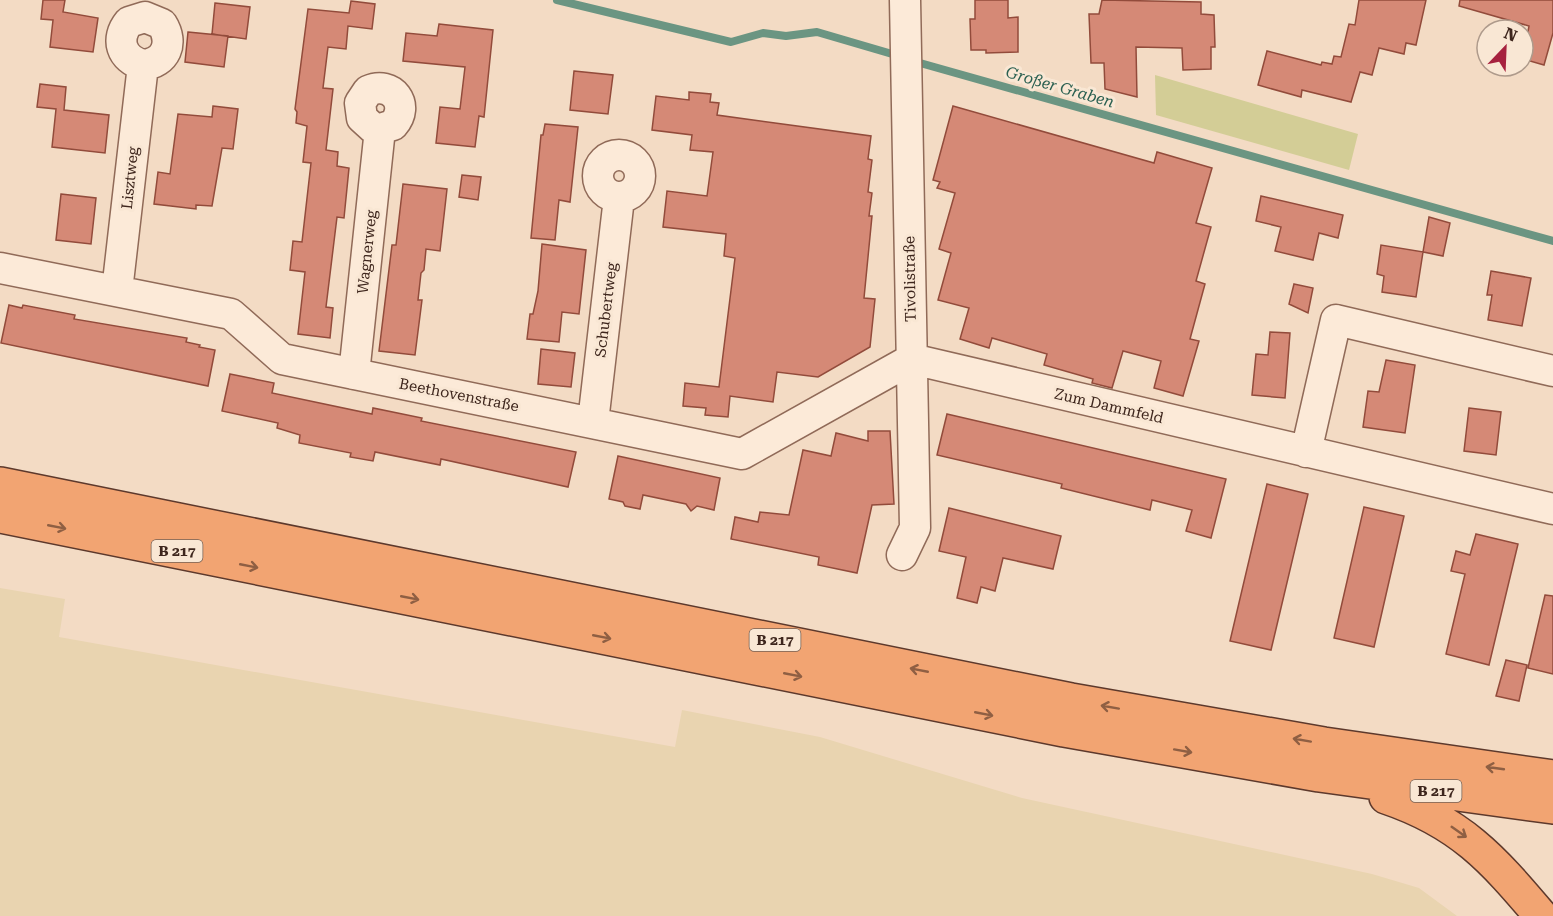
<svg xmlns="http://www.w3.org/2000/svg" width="1553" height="916" font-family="'Roboto Serif',serif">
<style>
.farmland{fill:#e9d4b0}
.green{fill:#d3cd96}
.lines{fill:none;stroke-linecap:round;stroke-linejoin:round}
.stream{stroke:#6b9582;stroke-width:8}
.building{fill:#d58976;stroke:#924b3b;stroke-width:1.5}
.minor-casing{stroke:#906a58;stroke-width:33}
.trunk-casing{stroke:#5d392c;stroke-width:36}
.minor{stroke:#fcead8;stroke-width:30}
.trunk{stroke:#f2a472;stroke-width:33}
.oneway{stroke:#8f5f43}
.labels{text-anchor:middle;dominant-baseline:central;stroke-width:6;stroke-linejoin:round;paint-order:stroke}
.shield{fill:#f9e7d4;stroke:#766054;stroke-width:1.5}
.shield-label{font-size:14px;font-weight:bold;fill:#3e261d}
.street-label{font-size:15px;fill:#3e261d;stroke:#f9e7d4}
.water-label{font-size:16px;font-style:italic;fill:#2b6051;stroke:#f9e7d4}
</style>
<rect width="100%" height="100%" fill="#f3dbc4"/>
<path class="farmland" d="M 0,588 L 65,599 L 59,637 L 675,747 L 682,710 L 820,737 L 1022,798 L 1372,874 L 1419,888 L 1457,916 L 0,916 Z"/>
<path class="green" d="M 1155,75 L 1358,134 L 1349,170 L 1156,115 Z"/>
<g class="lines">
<path class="stream" d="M 557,0 L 731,42 L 763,33 L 786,36 L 817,32 L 899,56
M 913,61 L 1553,241"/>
</g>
<path class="building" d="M 43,0 L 65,0 L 63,12 L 98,18 L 93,52 L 50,47 L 53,20 L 41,19 Z
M 975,0 L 1008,0 L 1008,18 L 1018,17 L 1018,52 L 986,53 L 986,50 L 971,50 L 970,19 L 975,19 Z
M 1102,0 L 1201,2 L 1201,14 L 1214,15 L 1215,47 L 1211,47 L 1211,69 L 1183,70 L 1182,48 L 1136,47 L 1137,97 L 1105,89 L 1104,63 L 1091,63 L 1089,14 L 1099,14 Z
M 1359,0 L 1426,0 L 1416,45 L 1406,43 L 1404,54 L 1379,48 L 1372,75 L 1360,72 L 1351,102 L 1302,90 L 1301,97 L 1258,85 L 1267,51 L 1321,65 L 1322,62 L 1332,64 L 1334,56 L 1341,57 L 1349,24 L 1355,25 Z
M 1460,0 L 1553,0 L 1553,33 L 1544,65 L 1523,59 L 1529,26 L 1459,6 Z
M 351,1 L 375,4 L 372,29 L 348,26 L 346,49 L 328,47 L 323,88 L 333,89 L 326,150 L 338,152 L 337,166 L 349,168 L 344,218 L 337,217 L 326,307 L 333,308 L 330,338 L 298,334 L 305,272 L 290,270 L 293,241 L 302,242 L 311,163 L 303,162 L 307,126 L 296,123 L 297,112 L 295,109 L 308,9 L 349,13 Z
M 215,3 L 250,7 L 246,39 L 212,34 Z
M 439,24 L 493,30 L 484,117 L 479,116 L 475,147 L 436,143 L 440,107 L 460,109 L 465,67 L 403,61 L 406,33 L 437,36 Z
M 188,32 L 228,36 L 224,67 L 185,62 Z
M 574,71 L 613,75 L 608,114 L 570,110 Z
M 40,84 L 66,87 L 64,110 L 109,115 L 105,153 L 52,147 L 56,109 L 37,107 Z
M 689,92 L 711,94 L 710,102 L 719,103 L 717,115 L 871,136 L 868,159 L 872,160 L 868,192 L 872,193 L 869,216 L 872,216 L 864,298 L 875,299 L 870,347 L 818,377 L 777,372 L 773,402 L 730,396 L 728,417 L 705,415 L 706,408 L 683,406 L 685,383 L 719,387 L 735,258 L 724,256 L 726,234 L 663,227 L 667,191 L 707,196 L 713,152 L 690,150 L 692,135 L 652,130 L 656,96 L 689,100 Z
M 213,106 L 238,109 L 233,149 L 222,148 L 212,206 L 196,205 L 196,209 L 154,204 L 158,172 L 170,174 L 178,114 L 212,117 Z
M 953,106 L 1154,163 L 1157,152 L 1212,168 L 1196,223 L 1211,227 L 1196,281 L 1205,284 L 1190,339 L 1199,341 L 1183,396 L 1154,388 L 1161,361 L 1123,351 L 1112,388 L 1092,383 L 1093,379 L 1044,365 L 1047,354 L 992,338 L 989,348 L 960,339 L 969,308 L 938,300 L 951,253 L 939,249 L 955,193 L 937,188 L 940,182 L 933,180 Z
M 545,124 L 578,127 L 570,202 L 559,200 L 555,240 L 531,238 L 541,135 L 543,135 Z
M 462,175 L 481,177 L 478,200 L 459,197 Z
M 403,184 L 447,189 L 440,251 L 426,249 L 424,270 L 421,273 L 418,300 L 422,300 L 415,355 L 379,351 L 392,245 L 396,245 Z
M 61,194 L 96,198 L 91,244 L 56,240 Z
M 1261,196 L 1343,215 L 1338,238 L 1319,233 L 1313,260 L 1275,251 L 1281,227 L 1256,221 Z
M 1429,217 L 1450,223 L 1443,256 L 1423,252 L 1416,297 L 1382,292 L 1384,276 L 1377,274 L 1381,245 L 1423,252 Z
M 542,244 L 586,250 L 579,314 L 562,312 L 559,342 L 527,339 L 530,314 L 533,314 L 538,291 Z
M 1491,271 L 1531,278 L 1522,326 L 1488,320 L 1492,295 L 1487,295 Z
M 1294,284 L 1313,288 L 1308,313 L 1289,304 Z
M 9,305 L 22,308 L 23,305 L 75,315 L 74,319 L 187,338 L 186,342 L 200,345 L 199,347 L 215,350 L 208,386 L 1,343 Z
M 1270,332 L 1290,333 L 1285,398 L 1252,395 L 1256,354 L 1268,355 Z
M 541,349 L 575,353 L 571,387 L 538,384 Z
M 1386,360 L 1415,365 L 1405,433 L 1363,427 L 1368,391 L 1379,392 Z
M 230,374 L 274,383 L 272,393 L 372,414 L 373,408 L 422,418 L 421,421 L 576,452 L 568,487 L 441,459 L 440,465 L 375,452 L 373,461 L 350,457 L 351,453 L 299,443 L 300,435 L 277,428 L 278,423 L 222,411 Z
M 1469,408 L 1501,412 L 1496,455 L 1464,451 Z
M 947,414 L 1226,479 L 1211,538 L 1186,531 L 1192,510 L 1152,500 L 1150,510 L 1061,488 L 1062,484 L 937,455 Z
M 868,431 L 890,431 L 894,504 L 872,505 L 857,573 L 818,565 L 819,557 L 731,539 L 735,517 L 758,522 L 760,512 L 789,515 L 803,450 L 831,456 L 836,433 L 868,441 Z
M 618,456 L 720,478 L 714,510 L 697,506 L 691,511 L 686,504 L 643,495 L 640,509 L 625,506 L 623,502 L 609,499 Z
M 1267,484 L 1308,494 L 1271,650 L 1230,641 Z
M 1364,507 L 1404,516 L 1374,647 L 1334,638 Z
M 949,508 L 1061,536 L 1053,569 L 1003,558 L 995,591 L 981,587 L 977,603 L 957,598 L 966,557 L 939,551 Z
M 1476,534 L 1518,544 L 1489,665 L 1446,654 L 1465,574 L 1451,571 L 1456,551 L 1470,555 Z
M 1545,595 L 1553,596 L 1553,674 L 1528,668 Z
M 1506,660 L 1527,665 L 1519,701 L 1496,696 Z"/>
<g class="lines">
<defs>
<path id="minor" d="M598 176a21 21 0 1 1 42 0a21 21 0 1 1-42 0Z
M 0,268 L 231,314 L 282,359 L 742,454 L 912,359
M 117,291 L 143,65 C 166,63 174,43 162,24 L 145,17 L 129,22 C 115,39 121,59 143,65
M 912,359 L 1553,509
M 354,374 L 380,129 L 393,125 C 411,105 392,80 368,91 L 360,103 L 362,118 L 373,128 L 380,129
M 593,422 L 619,198
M 1306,452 L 1336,320 L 1553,371
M 902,555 L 915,528 L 905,0"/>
<path id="trunk" d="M 0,484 L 1071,700 L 1324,744 L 1553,777
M 0,516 L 1064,730 L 1319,775 L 1553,807
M 1386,797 C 1460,822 1492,858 1541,916"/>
</defs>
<use href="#minor" class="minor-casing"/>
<use href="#trunk" class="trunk-casing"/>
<use href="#minor" class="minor"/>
<use href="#trunk" class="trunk"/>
</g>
<defs><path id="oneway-shaft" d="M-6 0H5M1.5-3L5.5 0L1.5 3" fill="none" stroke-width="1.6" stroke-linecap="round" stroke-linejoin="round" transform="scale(1.5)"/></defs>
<g class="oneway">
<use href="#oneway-shaft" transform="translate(57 527) rotate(11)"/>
<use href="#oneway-shaft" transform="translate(249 566) rotate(11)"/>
<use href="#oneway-shaft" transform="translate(410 598) rotate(11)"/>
<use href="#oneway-shaft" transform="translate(602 637) rotate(11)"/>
<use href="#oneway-shaft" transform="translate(919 670) rotate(-169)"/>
<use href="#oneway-shaft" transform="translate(793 675) rotate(11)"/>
<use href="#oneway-shaft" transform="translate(1110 707) rotate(-170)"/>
<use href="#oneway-shaft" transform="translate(984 714) rotate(11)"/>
<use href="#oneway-shaft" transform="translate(1302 740) rotate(-170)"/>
<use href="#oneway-shaft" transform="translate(1183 751) rotate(10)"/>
<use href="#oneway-shaft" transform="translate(1495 768) rotate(-172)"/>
<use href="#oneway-shaft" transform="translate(1459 832) rotate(35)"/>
</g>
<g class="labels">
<g class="shield">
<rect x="151.5" y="540" width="51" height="22" rx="4.5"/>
<rect x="749.5" y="629" width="51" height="22" rx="4.5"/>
<rect x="1410.5" y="780" width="51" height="22" rx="4.5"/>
</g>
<g class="shield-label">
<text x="177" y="551">B 217</text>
<text x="775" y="640">B 217</text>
<text x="1436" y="791">B 217</text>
</g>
<g class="street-label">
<text transform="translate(130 178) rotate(-84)">Lisztweg</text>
<text transform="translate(367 252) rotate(-84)">Wagnerweg</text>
<text transform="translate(910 279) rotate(-91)">Tivolistraße</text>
<text transform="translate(606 310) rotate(-83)">Schubertweg</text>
<text transform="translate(459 395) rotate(11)">Beethovenstraße</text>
<text transform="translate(1109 406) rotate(13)">Zum Dammfeld</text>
</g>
<g class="water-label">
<text transform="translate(1060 87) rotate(16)">Großer Graben</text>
</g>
</g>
<g transform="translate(1505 48) rotate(23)"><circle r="28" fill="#f9e7d4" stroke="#ae9a8b" stroke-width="1.5"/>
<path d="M0-4.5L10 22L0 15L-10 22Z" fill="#a6213e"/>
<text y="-9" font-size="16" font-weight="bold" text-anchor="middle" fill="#3e261d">N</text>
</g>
</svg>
